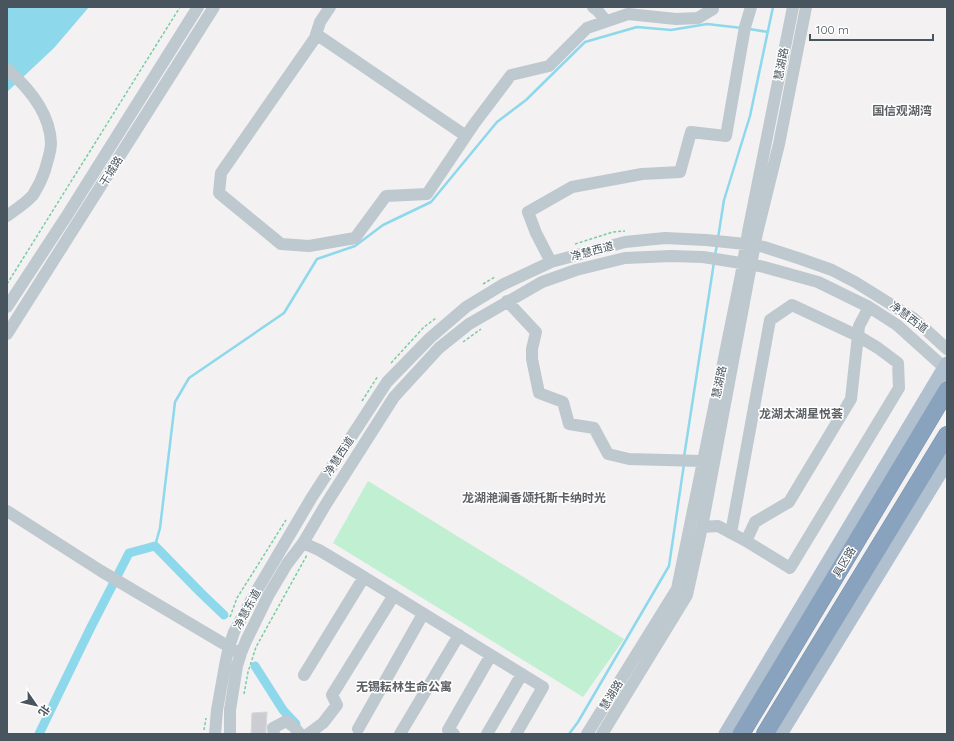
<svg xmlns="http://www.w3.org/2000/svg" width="954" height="741" font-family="Quicksand,'Noto Sans SC',sans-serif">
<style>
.green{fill:#c0efd2}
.water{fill:#8ed8ec}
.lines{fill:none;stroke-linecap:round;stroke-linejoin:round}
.stream{stroke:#8ed8ec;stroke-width:2.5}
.canal{stroke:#8ed8ec;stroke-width:9}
.building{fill:#cbcdd3;stroke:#d5d7dc}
.highway-casing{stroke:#748eaa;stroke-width:18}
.path{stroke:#78cda4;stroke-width:1.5;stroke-dasharray:3 2;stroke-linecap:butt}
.minor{stroke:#bec8cf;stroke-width:12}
.major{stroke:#b1c0cf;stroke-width:15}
.highway{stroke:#89a3bf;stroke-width:17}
.labels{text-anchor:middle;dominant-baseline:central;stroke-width:3;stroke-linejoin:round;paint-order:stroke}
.street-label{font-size:11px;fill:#48545e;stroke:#fff}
.neighbourhood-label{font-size:12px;font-weight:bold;fill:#5d6165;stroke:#fff}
</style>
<rect width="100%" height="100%" fill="#f3f1f1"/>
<path class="green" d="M 368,481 L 624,639 L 583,697 L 333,543 Z"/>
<path class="water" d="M 7,7 L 89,7 L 54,48 L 7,92 Z"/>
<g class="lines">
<path class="stream" d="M 749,29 L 768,32
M 718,238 L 724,200 L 750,116 L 773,7
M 715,255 L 717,245
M 684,457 L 714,262
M 155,546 L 160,528 L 175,402 L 189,378 L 284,313 L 317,259 L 355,246 L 383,225 L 431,202 L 497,122 L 526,100 L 585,42 L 637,27 L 671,30 L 707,24 L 742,28
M 569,734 L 578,722 L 669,566 L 684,464"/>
<path class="canal" d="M 255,666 L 283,710 L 296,724
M 39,734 L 90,629 L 129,553 L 155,546 L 201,593 L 224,615"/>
</g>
<path class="building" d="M 267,712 L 266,729 L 266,734 L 251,734 L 252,713 Z"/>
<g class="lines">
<defs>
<path id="highway" d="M 741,734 L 947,390
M 765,734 L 947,435"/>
</defs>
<use href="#highway" class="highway-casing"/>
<path class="path" d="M 575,244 L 613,232 L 625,231
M 7,284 L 180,7
M 483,284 L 495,277
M 463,342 L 481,329
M 391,363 L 424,327 L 436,318
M 362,401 L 378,376
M 230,617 L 237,598 L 286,520
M 244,694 L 248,672 L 256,647 L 307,555
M 204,730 L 206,718"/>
<path class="minor" d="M 330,7 L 320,22 L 315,38 L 221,173 L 219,193 L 281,244 L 309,246 L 355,238 L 386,196 L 427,194 L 474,124 L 511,75 L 549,66 L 587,28 L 628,14 L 676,19 L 698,18 L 713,9 L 713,7
M 593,7 L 598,11 L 606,21
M 316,34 L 466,136
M 7,69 C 29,88 50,113 51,143 C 51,152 47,162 45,170 C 42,179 38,187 33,195 C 26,203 15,210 7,216
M 551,262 L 536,233 L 528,212 L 572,187 L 642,174 L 680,172 L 691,132 L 726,136 L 745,27 L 751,7
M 507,301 L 536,332 L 532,349 L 532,359 L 539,393 L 563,402 L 569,424 L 594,428 L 608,454 L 629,459 L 702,461
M 7,307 L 66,217 L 198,7
M 7,334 L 214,7
M 7,511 L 101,571 L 236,651
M 702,527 L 718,526 L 746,541 L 755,522 L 789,502 L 851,399 L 859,326 L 869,307
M 731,533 L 770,320 L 792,305 L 858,336 L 878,348 L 898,363 L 899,388 L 790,568 L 746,541
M 303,543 L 319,550 L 354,571 L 543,687 L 516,734
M 304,675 L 364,577
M 358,729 L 423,614
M 215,734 L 217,710 L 226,660 L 229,647 L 234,632 L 253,597 L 312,497 L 387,382 L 430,338 L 466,307 L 502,285 L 551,262 L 625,242 L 665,238 L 706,240 L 755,245 L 764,247 L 801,259 L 832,270 L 855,282 L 913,318 L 947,349
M 230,734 L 230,710 L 237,666 L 241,653 L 246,641 L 268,596 L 287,564 L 303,543 L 326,504 L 394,397 L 439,348 L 469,324 L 542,282 L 576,270 L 625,258 L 671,256 L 703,257 L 760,266 L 818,282 L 869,307 L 897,325 L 947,370
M 274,734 L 273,728 L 286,721 L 294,727 L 300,734
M 308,734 L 323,723 L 337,705 L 332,695 L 394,595
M 400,734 L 459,635
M 454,734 L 448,730 L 491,655
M 487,734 L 522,674
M 587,734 L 677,589 L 741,275 L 748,232 L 793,7
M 602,734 L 687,595 L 702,527 L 757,233 L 779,144 L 806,7"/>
<path class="major" d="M 726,734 L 947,364
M 780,734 L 947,461"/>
<use href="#highway" class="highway"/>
</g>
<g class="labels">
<g class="street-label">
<text transform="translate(781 64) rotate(-79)">慧湖路</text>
<text transform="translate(111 171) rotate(-58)">干城路</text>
<text transform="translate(592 251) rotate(-15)">净慧西道</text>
<text transform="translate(909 317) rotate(37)">净慧西道</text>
<text transform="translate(719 382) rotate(-78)">慧湖路</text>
<text transform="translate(339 456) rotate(-57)">净慧西道</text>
<text transform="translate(844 562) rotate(-59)">具区路</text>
<text transform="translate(247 609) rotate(-62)">净慧东道</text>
<text transform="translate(611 695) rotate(-58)">慧湖路</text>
</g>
<g class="neighbourhood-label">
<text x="902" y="110">国信观湖湾</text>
<text x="801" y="413">龙湖太湖星悦荟</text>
<text x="534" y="497">龙湖滟澜香颂托斯卡纳时光</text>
<text x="404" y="686">无锡耘林生命公寓</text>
</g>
</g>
<rect width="954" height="741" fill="none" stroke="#48545e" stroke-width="16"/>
<g transform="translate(36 705) rotate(124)" stroke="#ffffff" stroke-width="3" paint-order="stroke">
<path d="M0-3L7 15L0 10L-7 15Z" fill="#48545e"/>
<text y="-6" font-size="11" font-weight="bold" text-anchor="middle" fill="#48545e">北</text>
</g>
<path d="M810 34v6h123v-6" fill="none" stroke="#48545e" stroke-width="2"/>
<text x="816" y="34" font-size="12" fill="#48545e" stroke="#ffffff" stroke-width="3" paint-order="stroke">100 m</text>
</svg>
